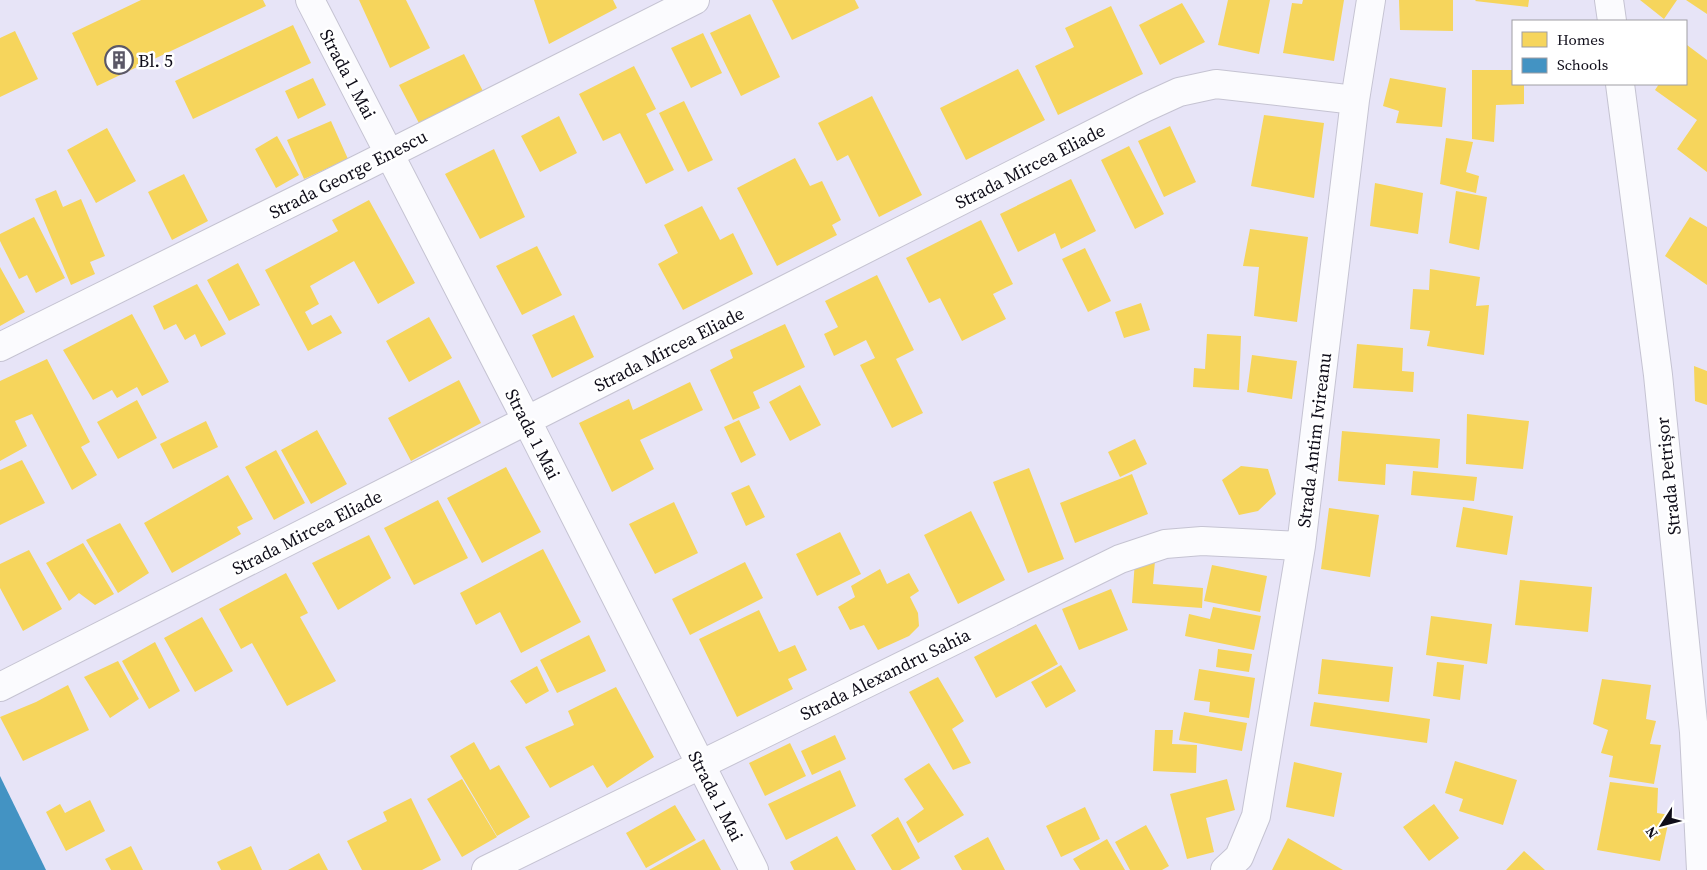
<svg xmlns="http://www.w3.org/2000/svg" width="1707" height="870" font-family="'Source Serif 4',serif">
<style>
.homes{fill:#f6d55c}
.schools{fill:#4393c3}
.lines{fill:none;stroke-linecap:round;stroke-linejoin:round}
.minor-casing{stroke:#c5c3d2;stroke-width:30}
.minor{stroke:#fbfbfe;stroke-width:28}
.labels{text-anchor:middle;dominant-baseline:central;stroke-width:5;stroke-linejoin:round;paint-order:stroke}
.poi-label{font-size:18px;fill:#0f0d19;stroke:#fff;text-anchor:start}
.street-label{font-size:18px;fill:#0f0d19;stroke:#fff}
</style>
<rect width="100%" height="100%" fill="#e7e4f7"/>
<path class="homes" d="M 141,0 L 263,0 L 266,6 L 97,86 L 72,33 Z
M 359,0 L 406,0 L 430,48 L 390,68 Z
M 534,0 L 613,0 L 617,8 L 549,44 Z
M 772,0 L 855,0 L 859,8 L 792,40 Z
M 1228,0 L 1270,0 L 1259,54 L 1218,45 Z
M 1303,0 L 1344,0 L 1334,61 L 1283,53 L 1292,3 L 1302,4 Z
M 1399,0 L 1453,0 L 1453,31 L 1400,30 Z
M 1476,0 L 1529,0 L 1528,7 L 1475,1 Z
M 1640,0 L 1677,0 L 1664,19 Z
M 1686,0 L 1707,0 L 1707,14 Z
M 1182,3 L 1205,42 L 1160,65 L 1139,25 Z
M 1111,6 L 1143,74 L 1058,115 L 1035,66 L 1074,47 L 1065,28 Z
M 750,14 L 780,77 L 741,96 L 710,33 Z
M 293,25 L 311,63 L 193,119 L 175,81 Z
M 15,31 L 38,79 L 0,97 L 0,38 Z
M 703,33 L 722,73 L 691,88 L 671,48 Z
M 1687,45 L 1707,60 L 1707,172 L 1677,149 L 1697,120 L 1655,90 L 1659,84 L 1686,84 Z
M 464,54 L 485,95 L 421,127 L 399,85 Z
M 634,66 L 656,109 L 646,114 L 674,170 L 646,184 L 620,133 L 603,141 L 579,94 Z
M 1018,69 L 1045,120 L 966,160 L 940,108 Z
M 1472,70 L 1513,70 L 1513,84 L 1524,84 L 1524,104 L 1496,105 L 1494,142 L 1472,139 Z
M 313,78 L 326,105 L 298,119 L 285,91 Z
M 1390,78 L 1446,88 L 1442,127 L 1396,123 L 1399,111 L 1383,106 Z
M 872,96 L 922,195 L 879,217 L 848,155 L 837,161 L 818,123 Z
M 684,101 L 713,160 L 688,172 L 659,113 Z
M 1264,115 L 1324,123 L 1314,198 L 1251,186 Z
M 559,116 L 577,153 L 540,172 L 521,136 Z
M 331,121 L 348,159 L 304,179 L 287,140 Z
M 1170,126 L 1196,182 L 1164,197 L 1138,141 Z
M 107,128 L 136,181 L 96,203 L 67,150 Z
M 277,136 L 299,175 L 276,188 L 255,149 Z
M 1446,138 L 1473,142 L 1466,172 L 1479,176 L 1476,193 L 1440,184 Z
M 1129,146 L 1164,214 L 1135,229 L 1101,160 Z
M 494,149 L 525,217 L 480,239 L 445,174 Z
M 795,158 L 810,186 L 822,181 L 841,220 L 832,225 L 837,235 L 777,266 L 737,188 Z
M 184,174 L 208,221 L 172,240 L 148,192 Z
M 1071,179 L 1096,231 L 1061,249 L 1055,233 L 1018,252 L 1000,214 Z
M 1375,183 L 1423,193 L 1418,234 L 1370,226 Z
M 56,190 L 63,207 L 81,199 L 105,256 L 90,262 L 95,274 L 71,285 L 35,199 Z
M 1456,191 L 1487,197 L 1479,250 L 1449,243 Z
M 369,200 L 415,283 L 378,304 L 354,261 L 310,286 L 319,304 L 305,312 L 312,325 L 331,315 L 342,333 L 308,351 L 265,270 L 338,231 L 332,220 Z
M 702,206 L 720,240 L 733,233 L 753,274 L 683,310 L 658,264 L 678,253 L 664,225 Z
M 34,217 L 65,278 L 36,293 L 27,275 L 19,279 L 0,241 L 0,234 Z
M 1690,217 L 1707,227 L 1707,285 L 1665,256 Z
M 981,220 L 1013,284 L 993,294 L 1006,319 L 962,341 L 940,298 L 929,303 L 906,258 Z
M 1250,229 L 1308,237 L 1297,322 L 1254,316 L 1259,267 L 1243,266 Z
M 537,246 L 562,295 L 522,315 L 496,266 Z
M 1085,248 L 1111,301 L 1088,312 L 1062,259 Z
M 238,263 L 260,305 L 229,321 L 207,280 Z
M 0,267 L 25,312 L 0,326 Z
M 1430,269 L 1480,277 L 1476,306 L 1489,305 L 1484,355 L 1427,346 L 1430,331 L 1410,329 L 1413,289 L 1429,290 Z
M 877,275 L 914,350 L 896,359 L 923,413 L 892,428 L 860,365 L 875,358 L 866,340 L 834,356 L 824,334 L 838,327 L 825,301 Z
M 197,284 L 226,334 L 201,347 L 195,334 L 185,340 L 176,324 L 164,330 L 153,306 Z
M 1141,303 L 1150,330 L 1124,338 L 1115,312 Z
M 132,314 L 169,382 L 142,396 L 137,387 L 117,398 L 112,390 L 93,400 L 63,350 Z
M 574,315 L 594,357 L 552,378 L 532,335 Z
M 429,317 L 452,358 L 409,382 L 386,341 Z
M 785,324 L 805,367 L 753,392 L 760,408 L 733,420 L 710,370 L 733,358 L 730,350 Z
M 1207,334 L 1241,336 L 1239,390 L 1193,387 L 1194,368 L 1205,369 Z
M 1357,344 L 1403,348 L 1402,371 L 1414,372 L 1413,392 L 1353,388 Z
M 1252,355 L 1297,361 L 1292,399 L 1247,392 Z
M 47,359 L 90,442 L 81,447 L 97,475 L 72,490 L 32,414 L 15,421 L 27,446 L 0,461 L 0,381 Z
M 1694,366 L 1707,371 L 1707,405 L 1695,401 Z
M 459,380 L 481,423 L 411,461 L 388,418 Z
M 690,382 L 703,410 L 640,440 L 654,469 L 612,492 L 579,423 L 629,399 L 633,410 Z
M 800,385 L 821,425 L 790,441 L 769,402 Z
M 137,400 L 157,438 L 118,459 L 97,422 Z
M 1467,414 L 1529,421 L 1523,469 L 1466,464 Z
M 739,420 L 756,455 L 741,463 L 724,427 Z
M 206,421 L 218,447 L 173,469 L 160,444 Z
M 317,430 L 347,484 L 311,504 L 281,450 Z
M 1342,431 L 1440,439 L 1438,468 L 1386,464 L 1385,485 L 1338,481 Z
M 1135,439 L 1147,464 L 1120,477 L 1108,452 Z
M 276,450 L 305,503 L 274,520 L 245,467 Z
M 22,460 L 45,503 L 0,525 L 0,470 Z
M 1241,466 L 1268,469 L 1276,494 L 1258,511 L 1239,515 L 1222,480 Z
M 506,467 L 541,532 L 482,563 L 447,498 Z
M 1029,468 L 1064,559 L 1028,573 L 993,482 Z
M 1413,471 L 1477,477 L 1474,501 L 1411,495 Z
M 1132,474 L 1148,514 L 1075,543 L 1060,503 Z
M 228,475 L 253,519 L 237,527 L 241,534 L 172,573 L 144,523 Z
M 749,485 L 765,517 L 746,526 L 731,493 Z
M 438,500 L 468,558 L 414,585 L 384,528 Z
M 674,502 L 698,553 L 655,574 L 629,524 Z
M 1463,507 L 1513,516 L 1507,555 L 1456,547 Z
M 1329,508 L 1379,515 L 1370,577 L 1321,569 Z
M 971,511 L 1005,580 L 958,604 L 924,535 Z
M 120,523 L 149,573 L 118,593 L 86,540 Z
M 840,532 L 861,574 L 817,596 L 796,554 Z
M 369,535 L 391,578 L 338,610 L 312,563 Z
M 83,543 L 114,594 L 95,605 L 79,593 L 69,601 L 46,563 Z
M 543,549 L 581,622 L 521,653 L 500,612 L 476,625 L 460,593 Z
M 29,550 L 62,609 L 23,631 L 0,588 L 0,564 Z
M 1135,560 L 1155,561 L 1153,584 L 1203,588 L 1202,608 L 1132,603 Z
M 745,562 L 763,598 L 690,635 L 672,599 Z
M 1212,565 L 1267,576 L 1260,612 L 1204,601 Z
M 880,569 L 887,584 L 909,573 L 919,591 L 910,597 L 918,613 L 919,626 L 909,636 L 878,650 L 864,625 L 850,630 L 838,607 L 855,597 L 851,586 Z
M 286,573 L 308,613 L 300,617 L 336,681 L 287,706 L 252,643 L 241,649 L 219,609 Z
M 1520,580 L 1592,587 L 1588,632 L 1515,625 Z
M 1111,589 L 1128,630 L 1079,650 L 1062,609 Z
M 1213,607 L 1261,616 L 1254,650 L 1185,636 L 1189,614 L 1210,619 Z
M 759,610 L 779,652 L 795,645 L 807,670 L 788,679 L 793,689 L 737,717 L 699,639 Z
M 1431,616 L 1492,624 L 1487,664 L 1426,655 Z
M 202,617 L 233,671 L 195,692 L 164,638 Z
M 1036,624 L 1058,664 L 996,698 L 974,657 Z
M 589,635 L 606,671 L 557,693 L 540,660 Z
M 155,642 L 180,691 L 149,709 L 122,661 Z
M 1218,649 L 1252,654 L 1249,672 L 1216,667 Z
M 1322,659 L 1393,667 L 1389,702 L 1318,694 Z
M 118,661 L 139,699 L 110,718 L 84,677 Z
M 1437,662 L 1464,665 L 1460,700 L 1433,696 Z
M 1061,665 L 1076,691 L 1046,708 L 1031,682 Z
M 537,666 L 549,691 L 526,704 L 510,681 Z
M 1199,669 L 1255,678 L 1249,718 L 1209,712 L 1210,702 L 1194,700 Z
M 938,677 L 964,721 L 952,729 L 971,763 L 953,770 L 909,692 Z
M 1602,679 L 1651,685 L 1646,719 L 1656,721 L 1650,744 L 1661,745 L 1654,784 L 1609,777 L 1613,756 L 1601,753 L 1608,730 L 1593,724 Z
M 68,685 L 89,730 L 23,761 L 0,717 L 36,702 Z
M 616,687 L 654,757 L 607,788 L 593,765 L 550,788 L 525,747 L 574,725 L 568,711 Z
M 1314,702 L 1430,719 L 1427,743 L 1310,726 Z
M 1184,712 L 1247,723 L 1242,751 L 1179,740 Z
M 1155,730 L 1173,730 L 1172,744 L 1197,745 L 1196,773 L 1153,771 Z
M 835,735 L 846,759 L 812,775 L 801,751 Z
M 474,742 L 490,770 L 499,765 L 530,817 L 497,836 L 450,756 Z
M 790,743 L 806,776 L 765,796 L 749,763 Z
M 1455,761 L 1517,780 L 1503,825 L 1459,811 L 1463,799 L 1445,793 Z
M 1294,762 L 1342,773 L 1334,817 L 1286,807 Z
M 929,763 L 964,815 L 918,843 L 906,822 L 924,809 L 904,779 Z
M 840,770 L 856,806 L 786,840 L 768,804 Z
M 462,779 L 497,837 L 462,857 L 427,799 Z
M 1227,779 L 1235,810 L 1206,818 L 1214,852 L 1187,859 L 1170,794 Z
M 1610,782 L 1658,788 L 1657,813 L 1670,815 L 1660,861 L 1597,850 Z
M 411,798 L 441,860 L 422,870 L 362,870 L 347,841 L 387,821 L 383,812 Z
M 90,800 L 105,831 L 66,851 L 46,812 L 60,804 L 65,813 Z
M 1434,804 L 1459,838 L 1429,861 L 1403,827 Z
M 675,805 L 696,840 L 646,868 L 626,833 Z
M 1085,807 L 1100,839 L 1061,857 L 1046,826 Z
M 898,817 L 920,858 L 900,870 L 892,870 L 871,835 Z
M 1146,825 L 1169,866 L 1162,870 L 1130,870 L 1115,842 Z
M 837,836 L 856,870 L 794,870 L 790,862 Z
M 988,837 L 1005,870 L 962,870 L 954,856 Z
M 1288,838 L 1343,870 L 1272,870 Z
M 704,839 L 721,870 L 649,870 Z
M 1107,839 L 1125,870 L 1080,870 L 1073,859 Z
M 131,846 L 143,870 L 111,870 L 105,859 Z
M 251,846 L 262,870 L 221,870 L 217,862 Z
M 1524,851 L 1545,870 L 1506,870 Z
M 319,853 L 328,870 L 288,870 Z"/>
<path class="schools" d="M 0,776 L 46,870 L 0,870 Z"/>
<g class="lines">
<defs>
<path id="minor" d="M 310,0 L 527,421 L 754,870
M 1609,0 L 1612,21
M 1620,84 L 1658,375 L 1694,732 L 1701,870
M 0,347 L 365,166 L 695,0
M 0,687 L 1144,108 L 1179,92 L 1216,84 L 1355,100
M 486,870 L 1120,559 L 1165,544 L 1202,541 L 1301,546
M 1225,870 L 1239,857 L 1256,816 L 1301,546 L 1355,100 L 1371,0"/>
</defs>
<use href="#minor" class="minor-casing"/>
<use href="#minor" class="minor"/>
</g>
<defs>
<symbol id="building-ring" viewBox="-11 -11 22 22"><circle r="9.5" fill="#fff" stroke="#5b5867" stroke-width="1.5"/><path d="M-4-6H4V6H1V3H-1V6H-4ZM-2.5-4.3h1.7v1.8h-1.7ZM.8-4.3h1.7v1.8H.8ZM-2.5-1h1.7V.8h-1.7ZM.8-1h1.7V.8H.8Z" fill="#5b5867"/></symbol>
</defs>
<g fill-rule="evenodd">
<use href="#building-ring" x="103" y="44" width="32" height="32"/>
</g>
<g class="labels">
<g class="poi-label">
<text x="138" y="60">Bl. 5</text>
</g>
<g class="street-label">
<text transform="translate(348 74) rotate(62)">Strada 1 Mai</text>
<text transform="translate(1030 166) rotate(-27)">Strada Mircea Eliade</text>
<text transform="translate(348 174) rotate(-27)">Strada George Enescu</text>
<text transform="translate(669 349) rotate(-27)">Strada Mircea Eliade</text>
<text transform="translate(533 434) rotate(63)">Strada 1 Mai</text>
<text transform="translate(1314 440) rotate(-83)">Strada Antim Ivireanu</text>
<text transform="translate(1668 476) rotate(-96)">Strada Petrișor</text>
<text transform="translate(307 532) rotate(-27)">Strada Mircea Eliade</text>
<text transform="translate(885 674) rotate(-26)">Strada Alexandru Sahia</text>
<text transform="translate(716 796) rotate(63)">Strada 1 Mai</text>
</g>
</g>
<rect x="1512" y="20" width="175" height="65" fill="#ffffff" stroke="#9f9ea3"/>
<rect x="1522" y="32" width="25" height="15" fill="#f6d55c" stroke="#9f9ea3"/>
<text x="1557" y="45" font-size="15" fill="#0f0d19">Homes</text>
<rect x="1522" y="58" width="25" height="15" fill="#4393c3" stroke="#9f9ea3"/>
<text x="1557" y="70" font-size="15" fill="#0f0d19">Schools</text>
<g transform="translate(1662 825) rotate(234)" stroke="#ffffff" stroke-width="4" paint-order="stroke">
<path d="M0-4L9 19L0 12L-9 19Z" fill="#0f0d19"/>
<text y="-8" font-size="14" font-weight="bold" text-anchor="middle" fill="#0f0d19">N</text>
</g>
</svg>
